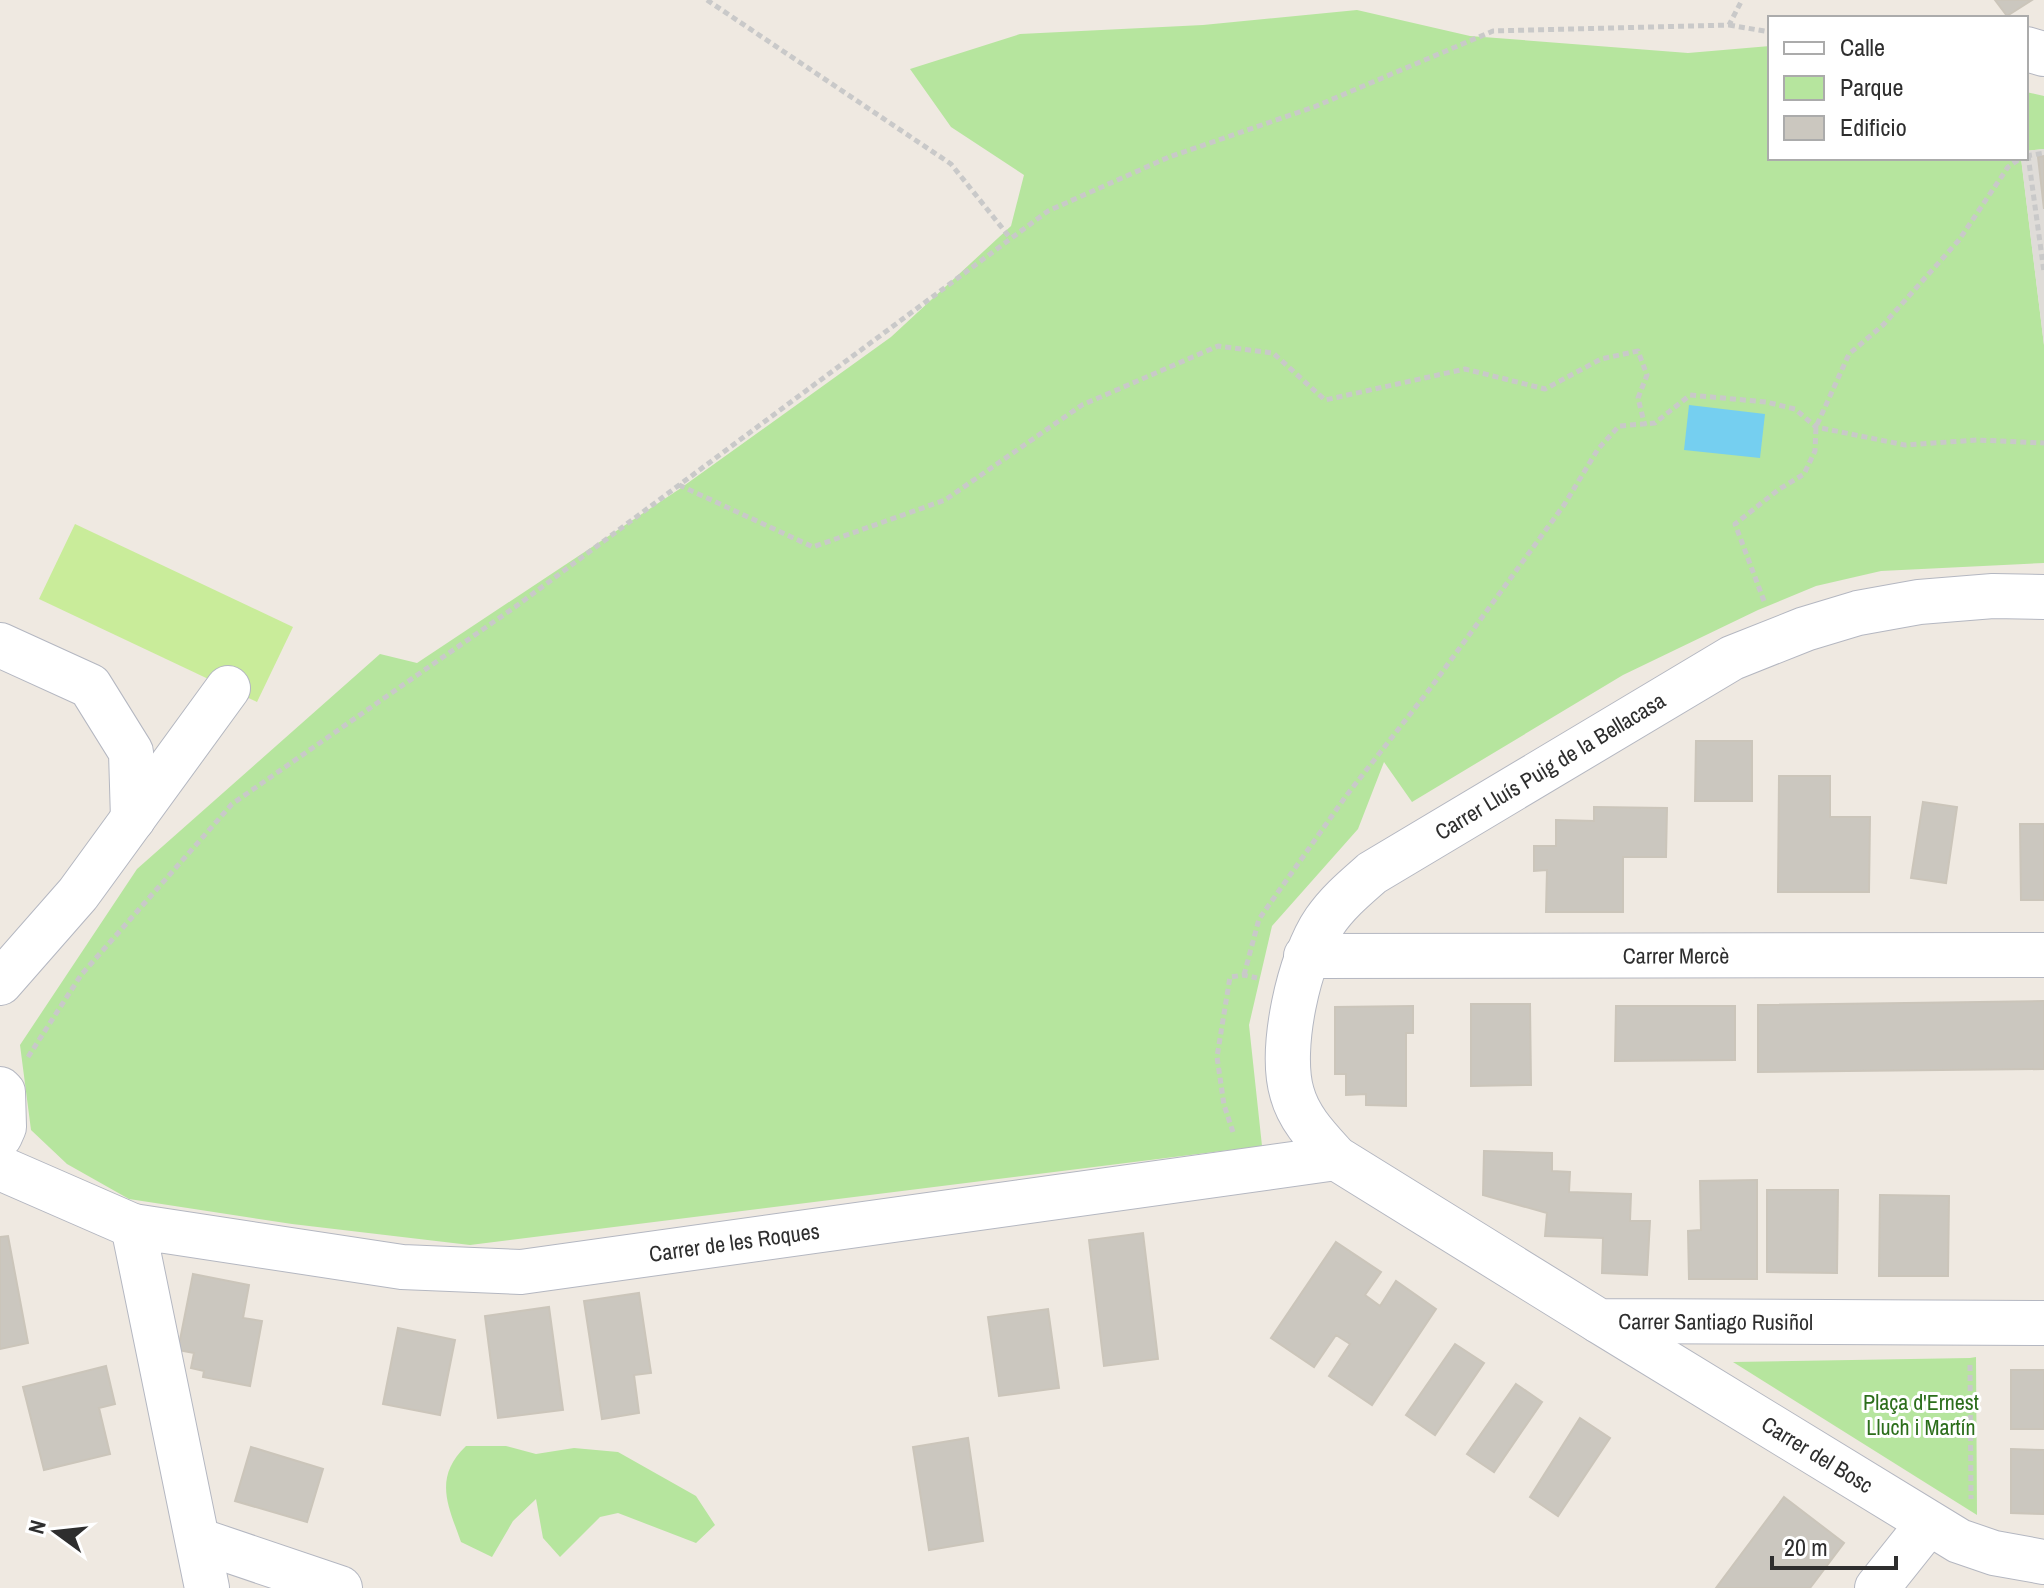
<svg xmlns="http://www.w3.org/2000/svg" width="2044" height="1588" font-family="'Archivo Narrow',sans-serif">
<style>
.green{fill:#b6e59e}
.pitch{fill:#c9ec9a}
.plaza{fill:#dfdcd8}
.water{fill:#75cff0}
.building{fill:#cbc7bf;stroke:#cbc5ba;stroke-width:2}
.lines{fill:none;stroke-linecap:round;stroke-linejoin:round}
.minor-casing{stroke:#b4b7c1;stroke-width:46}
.path{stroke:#c9c9c9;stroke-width:5;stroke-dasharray:6 4;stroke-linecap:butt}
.minor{stroke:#fff;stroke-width:44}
.labels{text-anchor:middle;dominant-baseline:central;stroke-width:6;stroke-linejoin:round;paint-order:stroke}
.street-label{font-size:22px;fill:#2e2e2e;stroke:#fff}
.park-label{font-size:22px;fill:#2c6e1b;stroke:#fff}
</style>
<rect width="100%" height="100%" fill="#efe9e1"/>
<path class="green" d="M 1357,10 L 1470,36 L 1688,53 L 1770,46 L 1770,158 L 2021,158 L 2044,345 L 2044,563 L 1881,571 L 1816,586 L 1758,610 L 1623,675 L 1412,802 L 1384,762 L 1358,829 L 1272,926 L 1249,1025 L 1262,1146 L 470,1245 L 292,1224 L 129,1199 L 67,1164 L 31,1130 L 20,1045 L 137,869 L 380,654 L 417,663 L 678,490 L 891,337 L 1011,226 L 1024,175 L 951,127 L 910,69 L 1020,34 L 1203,25 Z
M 2026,92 L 2044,96 L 2044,149 L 2026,151 Z
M 1976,1357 L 1977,1515 L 1733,1362 L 1970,1358 Z
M 466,1446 L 506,1446 L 536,1454 L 574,1448 L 618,1452 L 696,1496 L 715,1525 L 696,1543 L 618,1513 L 600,1517 L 560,1557 L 543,1538 L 536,1499 L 513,1521 L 492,1557 L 461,1542 C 448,1505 433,1478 466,1446 Z"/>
<path class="pitch" d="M 75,524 L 293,627 L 257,702 L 39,599 Z"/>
<path class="plaza" d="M 2044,149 L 2044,156 L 2038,157 L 2044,209 L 2044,345 L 2021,158 L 2026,158 L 2026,151 Z"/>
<path class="water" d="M 1689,405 L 1765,414 L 1760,458 L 1684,450 Z"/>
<path class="building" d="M 1995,0 L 2032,0 L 2007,16 Z
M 2044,156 L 2044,209 L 2038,157 Z
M 2044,156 L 2044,209 L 2038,157 Z
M 1696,741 L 1752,741 L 1752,801 L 1695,801 Z
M 1779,776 L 1830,776 L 1830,817 L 1870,817 L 1869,892 L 1778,892 Z
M 1923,802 L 1957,807 L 1946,883 L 1911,878 Z
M 1594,807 L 1667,808 L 1666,857 L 1623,857 L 1623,912 L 1546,912 L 1547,870 L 1534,871 L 1534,846 L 1556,846 L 1556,820 L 1594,821 Z
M 2020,824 L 2044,824 L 2044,900 L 2021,900 Z
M 2044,1001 L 2044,1069 L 1758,1072 L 1758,1005 Z
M 1471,1004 L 1530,1004 L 1531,1085 L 1471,1086 Z
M 1413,1006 L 1413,1033 L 1406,1033 L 1406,1106 L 1366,1105 L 1366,1094 L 1346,1095 L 1346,1074 L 1335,1074 L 1335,1007 Z
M 1616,1006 L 1735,1006 L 1735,1060 L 1615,1061 Z
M 1484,1151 L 1552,1153 L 1552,1171 L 1570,1172 L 1569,1192 L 1631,1194 L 1630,1221 L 1650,1221 L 1647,1275 L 1602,1273 L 1603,1238 L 1545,1236 L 1547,1213 L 1483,1195 Z
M 1757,1180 L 1757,1279 L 1689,1279 L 1688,1231 L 1701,1230 L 1700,1181 Z
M 1767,1190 L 1838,1190 L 1837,1273 L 1767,1272 Z
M 1880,1195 L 1949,1196 L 1948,1276 L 1879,1276 Z
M 1143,1233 L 1158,1359 L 1104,1366 L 1089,1240 Z
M 8,1236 L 28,1343 L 0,1349 L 0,1237 Z
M 1336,1242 L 1381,1272 L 1365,1295 L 1380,1306 L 1396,1281 L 1436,1309 L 1372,1405 L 1329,1376 L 1350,1344 L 1336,1335 L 1314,1367 L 1271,1338 Z
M 193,1274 L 249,1285 L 243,1318 L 262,1321 L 250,1386 L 203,1377 L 204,1371 L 191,1368 L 194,1353 L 178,1350 Z
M 639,1293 L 651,1373 L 634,1375 L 639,1413 L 602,1419 L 584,1301 Z
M 549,1307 L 563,1410 L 498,1418 L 485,1316 Z
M 1048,1309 L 1059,1388 L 999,1396 L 988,1317 Z
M 398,1328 L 455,1340 L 440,1415 L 383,1404 Z
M 1455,1344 L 1484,1363 L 1435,1435 L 1406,1415 Z
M 106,1366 L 115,1404 L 99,1408 L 110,1454 L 44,1470 L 23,1387 Z
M 2011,1370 L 2044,1370 L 2044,1429 L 2011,1429 Z
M 1516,1384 L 1542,1402 L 1494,1472 L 1467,1454 Z
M 1580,1418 L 1610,1438 L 1558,1516 L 1530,1497 Z
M 968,1438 L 983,1541 L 929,1550 L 913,1447 Z
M 251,1447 L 323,1469 L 307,1522 L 235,1501 Z
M 2011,1449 L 2044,1450 L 2044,1514 L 2011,1513 Z
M 1784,1497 L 1844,1543 L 1810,1588 L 1716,1588 Z"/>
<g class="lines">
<defs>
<g id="minor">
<path d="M 2026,49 L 2044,54"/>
<path id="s1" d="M 2044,597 L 1993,596 L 1919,602 L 1858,613 L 1805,629 L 1732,658 L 1372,873 C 1355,888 1338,902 1325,921 C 1299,958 1279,1049 1292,1093 C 1299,1119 1318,1138 1336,1158 L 1599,1321 L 2044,1323"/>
<path d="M 0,645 L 90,686 L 131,752 L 133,819"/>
<path id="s2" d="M 1306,956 L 2044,955"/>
<path d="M 0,983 L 78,894 L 228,688"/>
<path d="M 0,1089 L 3,1092 L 4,1127 L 0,1136"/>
<path d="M 0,1168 L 133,1226"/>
<path id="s3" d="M 1599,1321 L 1959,1541 L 1994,1553 L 2044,1562"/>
<path d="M 198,1540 L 340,1588"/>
<path id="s4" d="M 207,1588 L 133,1226 L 402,1267 L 521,1272 L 1336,1158"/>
<path d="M 1877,1588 L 1928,1524"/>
</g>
</defs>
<use href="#minor" class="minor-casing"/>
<path class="path" d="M 707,0 L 951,164 L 1011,239
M 1729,25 L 1770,32
M 2028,155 L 2044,272
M 2026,156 L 2044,153
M 679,485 L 813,547 L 945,500 L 1082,405 L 1218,346 L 1273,353 L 1325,400 L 1465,369 L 1545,389 L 1601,359 L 1638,351 L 1647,375 L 1638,398 L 1645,426
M 1764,601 L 1735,524 L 1778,490 L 1804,474 L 1815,451 L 1816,427 L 1849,354 L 1883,325 L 1959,240 L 2008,167 L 2021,158
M 1244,975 L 1259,919 L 1346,796 L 1429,690 L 1564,505 L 1598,449 L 1619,426 L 1655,423 L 1690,395 L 1766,402 L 1795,409 L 1816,427 L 1905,445 L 1977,440 L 2044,443
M 28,1057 L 81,975 L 232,804 L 515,607 L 1048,211 L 1169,157 L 1314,107 L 1493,31 L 1729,25 L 1742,0
M 1233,1132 L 1224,1105 L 1217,1057 L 1230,977 L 1244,975 L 1257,978
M 1970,1365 L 1971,1499"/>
<use href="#minor" class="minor"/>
</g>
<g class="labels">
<g class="street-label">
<text transform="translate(1550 766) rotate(-31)">Carrer Lluís Puig de la Bellacasa</text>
<text stroke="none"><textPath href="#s2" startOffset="370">Carrer Mercè</textPath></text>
<text stroke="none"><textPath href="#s4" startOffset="976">Carrer de les Roques</textPath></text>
<text stroke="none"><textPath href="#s1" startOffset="1492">Carrer Santiago Rusiñol</textPath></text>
<text stroke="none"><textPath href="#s3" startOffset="256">Carrer del Bosc</textPath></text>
</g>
<g class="park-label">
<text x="1921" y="1402">Plaça d'Ernest<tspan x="1921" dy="25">Lluch i Martín</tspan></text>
</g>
</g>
<rect x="1768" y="16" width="260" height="144" fill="#ffffff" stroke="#ababab" stroke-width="2"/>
<rect x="1784" y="42" width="40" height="12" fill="#ffffff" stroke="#ababab" stroke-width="2"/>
<text x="1840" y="56" font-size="24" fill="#2e2e2e">Calle</text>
<rect x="1784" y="76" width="40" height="24" fill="#b6e59e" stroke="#ababab" stroke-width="2"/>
<text x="1840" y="96" font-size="24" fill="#2e2e2e">Parque</text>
<rect x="1784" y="116" width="40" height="24" fill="#cbc7bf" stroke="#ababab" stroke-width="2"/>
<text x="1840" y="136" font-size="24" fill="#2e2e2e">Edificio</text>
<g transform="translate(56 1532) rotate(285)" stroke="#ffffff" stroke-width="6" paint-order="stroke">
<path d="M0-6L14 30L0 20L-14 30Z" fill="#2e2e2e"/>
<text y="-12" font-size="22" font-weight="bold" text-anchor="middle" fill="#2e2e2e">N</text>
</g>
<path d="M1772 1556v12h124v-12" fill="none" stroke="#2e2e2e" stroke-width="4"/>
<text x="1784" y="1556" font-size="24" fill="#2e2e2e" stroke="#ffffff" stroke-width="6" paint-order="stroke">20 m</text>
</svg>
